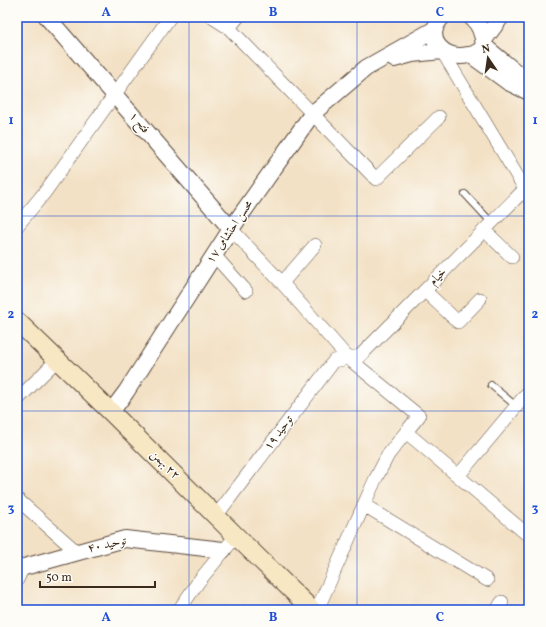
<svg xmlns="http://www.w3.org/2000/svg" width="546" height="627" font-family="Vollkorn,Amiri,serif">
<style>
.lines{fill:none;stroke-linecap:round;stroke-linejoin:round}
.service-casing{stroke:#574537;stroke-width:8}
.minor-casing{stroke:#574537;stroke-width:14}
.tertiary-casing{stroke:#574537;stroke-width:18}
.secondary-casing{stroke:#574537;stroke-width:20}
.service{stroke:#fff;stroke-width:6}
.minor{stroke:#fff;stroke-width:13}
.tertiary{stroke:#fff;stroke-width:16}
.secondary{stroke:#f8e7c3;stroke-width:18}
.grid{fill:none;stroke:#1d4ed8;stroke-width:1;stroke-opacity:0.55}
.labels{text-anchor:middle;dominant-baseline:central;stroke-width:3;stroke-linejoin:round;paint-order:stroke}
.street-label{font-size:12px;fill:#3b2a1e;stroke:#fdfcf7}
.neatline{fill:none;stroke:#1d4ed8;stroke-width:1.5}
.grid-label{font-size:13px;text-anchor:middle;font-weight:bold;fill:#1d4ed8}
</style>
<rect width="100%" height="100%" fill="#fdfcf7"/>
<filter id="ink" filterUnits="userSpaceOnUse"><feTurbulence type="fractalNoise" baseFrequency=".025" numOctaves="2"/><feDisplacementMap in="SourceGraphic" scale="8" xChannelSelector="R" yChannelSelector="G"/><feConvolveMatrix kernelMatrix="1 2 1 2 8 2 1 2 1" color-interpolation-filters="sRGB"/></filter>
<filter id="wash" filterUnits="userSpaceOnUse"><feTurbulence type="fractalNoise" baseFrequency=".012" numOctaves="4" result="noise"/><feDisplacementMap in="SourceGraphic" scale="16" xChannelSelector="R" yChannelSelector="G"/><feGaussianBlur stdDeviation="0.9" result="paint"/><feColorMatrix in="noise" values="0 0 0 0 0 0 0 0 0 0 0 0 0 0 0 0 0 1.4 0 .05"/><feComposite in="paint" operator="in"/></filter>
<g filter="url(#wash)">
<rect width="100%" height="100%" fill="#f3e1c5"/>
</g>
<g filter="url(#ink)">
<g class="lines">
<defs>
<path id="service" d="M 465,194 L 492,223
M 491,385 L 516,406"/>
<path id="minor" d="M 212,17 L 229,28 L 376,179 L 439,117
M 229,28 L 238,17
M 442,51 L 525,189 L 529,198
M 17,226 L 45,192 L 170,17
M 231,229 L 282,283 L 348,358 L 419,416 L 406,432 L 529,536
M 484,230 L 512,257
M 214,255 L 246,291
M 282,283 L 315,245
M 425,291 L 458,322 L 480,299
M 17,400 L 57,360
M 458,476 L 529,391
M 17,499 L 77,552
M 364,505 L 487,580
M 216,516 L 334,361 L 360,356 L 525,189
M 17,580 L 23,567
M 179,610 L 199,581 L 236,536
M 317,610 L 375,480 L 388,455 L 406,432
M 497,610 L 502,602"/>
<path id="tertiary" d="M 47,17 L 231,229
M 442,17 C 422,38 444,61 468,55 C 471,55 475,54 477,52 C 480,51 482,48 484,46 C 483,34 480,24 471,17
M 484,40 L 501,17
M 484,46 L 529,83
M 471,55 L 508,82 L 529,92
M 394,59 L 412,54 L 442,51
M 111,412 L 126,392 L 231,229 L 312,114 L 366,68 L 435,29
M 17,569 L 125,539 L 223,550"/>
<path id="secondary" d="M 17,321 L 111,412 L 236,536 L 312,610"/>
</defs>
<use href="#service" class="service-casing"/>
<use href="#minor" class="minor-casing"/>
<use href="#tertiary" class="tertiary-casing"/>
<use href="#secondary" class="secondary-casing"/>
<use href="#service" class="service"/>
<use href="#minor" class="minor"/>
<use href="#tertiary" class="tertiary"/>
<use href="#secondary" class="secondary"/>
</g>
</g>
<path class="grid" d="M 189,17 L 189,610M 357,17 L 357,610M 17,216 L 529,216M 17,411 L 529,411"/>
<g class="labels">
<g class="street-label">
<text transform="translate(139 123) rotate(49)">فتح ۱</text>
<text transform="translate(230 232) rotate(-56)">محسن احتشامی ۱۷</text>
<text transform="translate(438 277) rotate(-45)">خیام</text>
<text transform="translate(279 433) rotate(-53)">توحید ۱۹</text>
<text transform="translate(165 465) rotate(45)">٢٢ بهمن</text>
<text transform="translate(107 545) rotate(-12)">توحید ۴۰</text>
</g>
</g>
<rect width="546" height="627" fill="none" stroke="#fdfcf7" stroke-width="44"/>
<g transform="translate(488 58) rotate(347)" stroke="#fdfcf7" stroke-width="3" paint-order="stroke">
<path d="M0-3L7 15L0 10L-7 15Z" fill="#3b2a1e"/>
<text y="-6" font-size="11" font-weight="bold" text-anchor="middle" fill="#3b2a1e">N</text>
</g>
<path d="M40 581v6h115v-6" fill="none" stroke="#3b2a1e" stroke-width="2"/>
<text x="46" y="581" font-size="12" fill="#3b2a1e" stroke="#fdfcf7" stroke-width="3" paint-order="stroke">50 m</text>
<rect x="22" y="22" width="502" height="583" class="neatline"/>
<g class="grid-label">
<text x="106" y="16">A</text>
<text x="273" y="16">B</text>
<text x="440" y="16">C</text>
<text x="11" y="124">1</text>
<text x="535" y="124">1</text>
<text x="11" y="318">2</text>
<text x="535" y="318">2</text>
<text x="11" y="512">3</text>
<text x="535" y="512">3</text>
<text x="106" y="621">A</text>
<text x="273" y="621">B</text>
<text x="440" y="621">C</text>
</g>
</svg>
